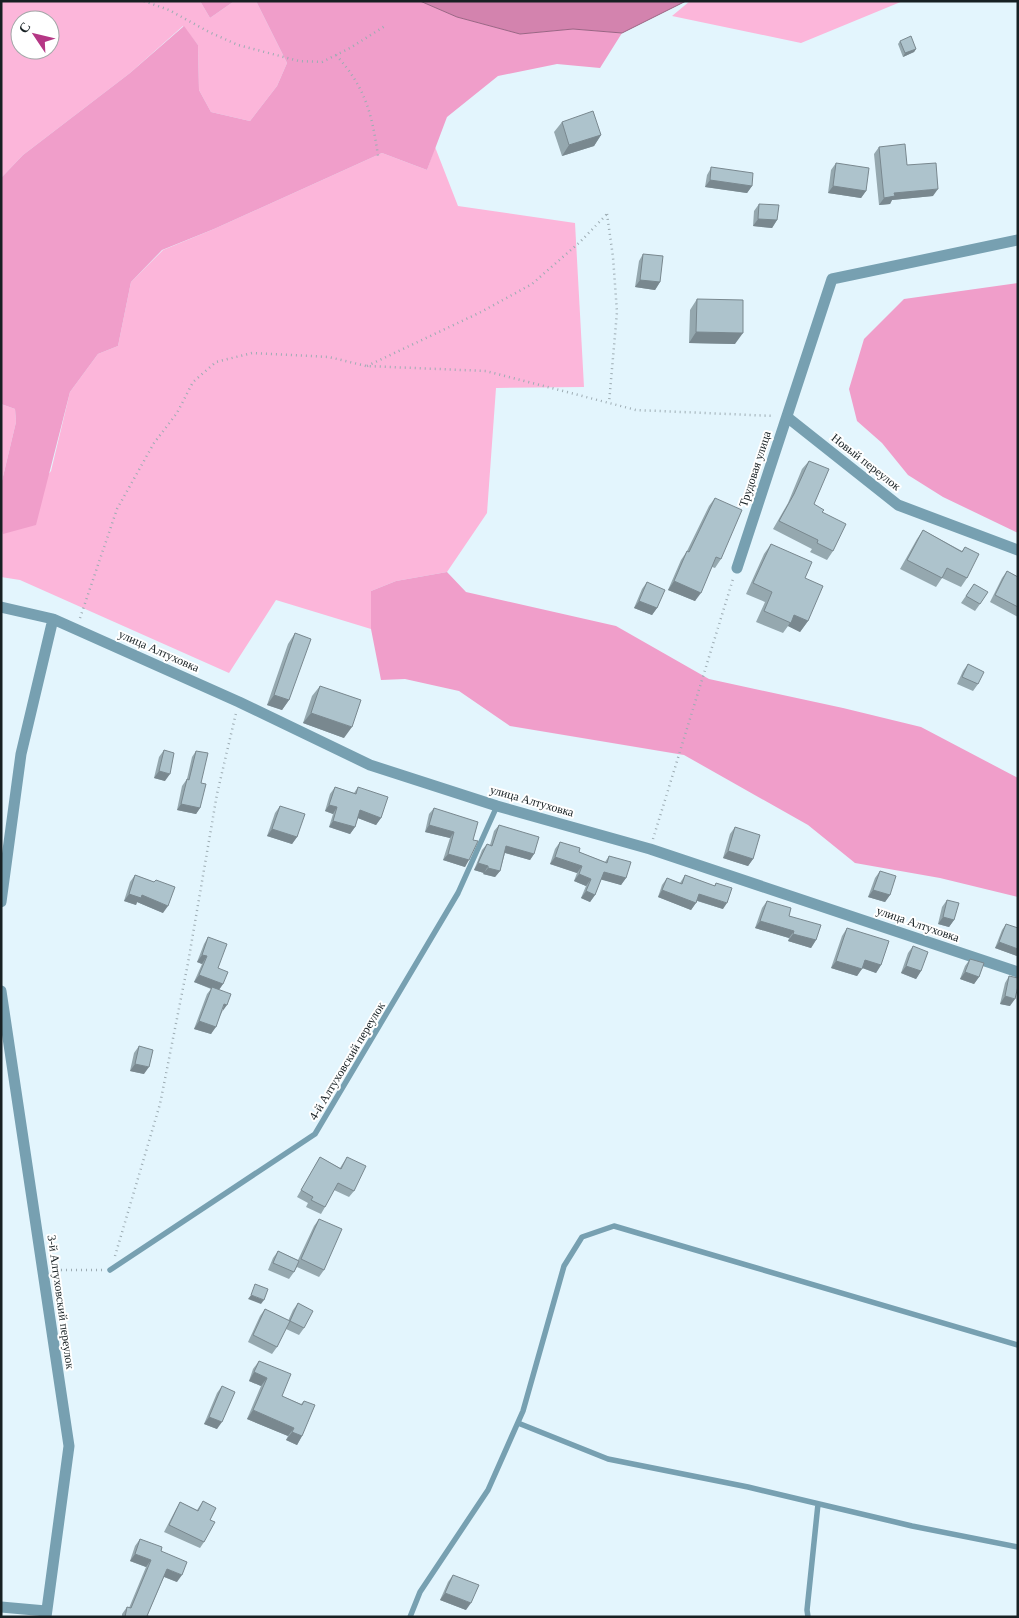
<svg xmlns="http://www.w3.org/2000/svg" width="1019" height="1618" font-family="Georgia,serif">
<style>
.green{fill:#fcb6da;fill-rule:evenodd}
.forest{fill:#f09eca}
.water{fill:#d383ae;stroke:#9b6584}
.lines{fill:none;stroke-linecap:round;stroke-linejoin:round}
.path{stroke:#9dacb3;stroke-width:2.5;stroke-dasharray:1 4;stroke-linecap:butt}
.service{stroke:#77a0b1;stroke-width:5.5}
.minor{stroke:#77a0b1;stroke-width:11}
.wall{fill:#95a8af}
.shaded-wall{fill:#79888f}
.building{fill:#adc3cc;stroke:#79888f}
.labels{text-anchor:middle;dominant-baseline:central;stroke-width:4;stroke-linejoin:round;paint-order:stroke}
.street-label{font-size:12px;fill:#172023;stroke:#fff}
</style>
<rect width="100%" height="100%" fill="#e3f5fd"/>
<path class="green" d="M 1,1 L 200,1 L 210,18 L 233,2 L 256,1 L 287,63 L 277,86 L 250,121 L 211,112 L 199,90 L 198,45 L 183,26 L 130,73 L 23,155 L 1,178 ZM 20,20 L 50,20 L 50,50 L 20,50 Z
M 690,1 L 903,1 L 801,43 L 672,16 Z
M 435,147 L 458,206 L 575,223 L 584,387 L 496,388 L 487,513 L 447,572 L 396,581 L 371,591 L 371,629 L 276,600 L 229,673 L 20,580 L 1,577 L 1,528 L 3,533 L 51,471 L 70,392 L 98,354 L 118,346 L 131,282 L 163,250 L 214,229 L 382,153 L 427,170 Z
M 1,404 L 15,409 L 16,422 L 1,485 Z"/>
<path class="forest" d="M 200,1 L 237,1 L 233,2 L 210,18 Z
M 256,1 L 420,1 L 457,17 L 520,34 L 573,29 L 622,33 L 600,68 L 557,64 L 498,76 L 447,117 L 427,170 L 382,153 L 214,229 L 162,250 L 131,282 L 118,346 L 98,354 L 70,392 L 36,525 L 3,534 L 1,528 L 1,485 L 16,422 L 15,409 L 1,404 L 1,178 L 23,155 L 130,73 L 184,26 L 198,45 L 199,90 L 211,112 L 250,121 L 277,86 L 287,63 Z
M 1018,283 L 1018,533 L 943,497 L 908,475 L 882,443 L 857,421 L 849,389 L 864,339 L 904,299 Z
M 447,572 L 466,592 L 616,626 L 709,679 L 843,708 L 921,727 L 1018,778 L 1018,897 L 940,878 L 855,863 L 808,825 L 684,755 L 510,726 L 459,691 L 405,679 L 381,680 L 371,629 L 371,591 L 396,581 Z"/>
<path class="water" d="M 420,1 L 686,1 L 622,33 L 573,29 L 520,34 L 457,17 Z"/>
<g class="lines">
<path class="path" d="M 144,1 L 169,10 L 209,32 L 238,45 L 299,61 L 322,62 L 350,48 L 385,26
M 336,55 C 365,87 372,113 378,156
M 607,214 L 613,257 L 617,312 L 609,403
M 367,366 L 481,312 L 532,284 L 580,242 L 607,214
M 80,618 L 117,509 L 154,443 L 177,413 L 193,382 L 216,362 L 252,353 L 329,357 L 366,366 L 486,371 L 636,410 L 774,416
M 653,839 L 733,579
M 115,1256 L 160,1104 L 188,963 L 217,794 L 236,713
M 56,1270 L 103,1270"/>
<path class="service" d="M 110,1270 L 315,1134 L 458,893 L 497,806
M 518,1423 L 608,1459 L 748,1487 L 912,1526 L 1018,1547
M 410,1617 L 420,1592 L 488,1490 L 523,1411 L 564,1266 L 582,1237 L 614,1226 L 1018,1345
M 808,1617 L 807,1610 L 818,1504"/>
<path class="minor" d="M 787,417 L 898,505 L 1018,550
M 737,568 L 832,279 L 1018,240
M 1,607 L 53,619 L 239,702 L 370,765 L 497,806 L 650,849 L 1018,972
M 1,902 L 21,754 L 53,619
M 1,991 L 69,1446 L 46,1617
M 1,1607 L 46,1611"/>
</g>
<path class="wall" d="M 900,41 L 916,49 L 914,52 L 903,57 L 898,44 Z
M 562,122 L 601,135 L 594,146 L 562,156 L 554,132 Z
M 879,147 L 907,165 L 933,196 L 892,200 L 890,204 L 879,205 L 874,154 Z
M 836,163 L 866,191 L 861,198 L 828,193 L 831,170 Z
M 711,168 L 752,186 L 747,193 L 705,187 L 707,175 Z
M 759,204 L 777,220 L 772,228 L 753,226 L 754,211 Z
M 643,254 L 660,282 L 655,290 L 635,287 L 639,261 Z
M 697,299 L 735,344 L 689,343 L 690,310 Z
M 809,461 L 814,504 L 822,512 L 833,551 L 827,560 L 810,552 L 812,549 L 773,529 L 788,503 L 802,469 Z
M 715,498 L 721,559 L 715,568 L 712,567 L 695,601 L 668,590 L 681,560 L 687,551 L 709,506 Z
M 923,530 L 962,551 L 965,547 L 967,578 L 961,587 L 942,578 L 936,587 L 900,569 L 917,539 Z
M 771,544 L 805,578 L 808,621 L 800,632 L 788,626 L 783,633 L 756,622 L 765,602 L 746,594 L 764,554 Z
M 1007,571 L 1018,577 L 1018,617 L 990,602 L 1002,578 Z
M 647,582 L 657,608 L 652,615 L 634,608 L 642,589 Z
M 974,584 L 980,604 L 975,611 L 961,603 Z
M 295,633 L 289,700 L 282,710 L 267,705 L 288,644 Z
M 968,664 L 978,684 L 973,691 L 957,684 L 963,671 Z
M 320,686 L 344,738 L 303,723 L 312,696 Z
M 164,750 L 165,781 L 154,778 L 159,757 Z
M 196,751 L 201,783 L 200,808 L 196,814 L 177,810 L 182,786 L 187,779 L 192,757 Z
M 335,787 L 354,793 L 358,787 L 381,818 L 376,825 L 358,818 L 355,827 L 350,834 L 329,827 L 333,814 L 325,811 L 330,794 Z
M 280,806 L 297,837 L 292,844 L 267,836 L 275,813 Z
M 434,808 L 473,840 L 465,867 L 443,860 L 450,838 L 425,832 L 429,814 Z
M 499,825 L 534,854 L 530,860 L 505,853 L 500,871 L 495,877 L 483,874 L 484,873 L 474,870 L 482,850 L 487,844 L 490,845 L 494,831 Z
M 735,827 L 753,859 L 748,866 L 723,858 L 730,834 Z
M 560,842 L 579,852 L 605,862 L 609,856 L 626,878 L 621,885 L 601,879 L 595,895 L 590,902 L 581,898 L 586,886 L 574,881 L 577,873 L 550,864 L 555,849 Z
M 880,871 L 890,895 L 885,902 L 868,897 L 875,878 Z
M 135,875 L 154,882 L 156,880 L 163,913 L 137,902 L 136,905 L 124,901 L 130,882 Z
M 685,875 L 714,886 L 716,883 L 723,909 L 697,901 L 691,910 L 658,897 L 662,885 L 667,878 L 680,883 Z
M 947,900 L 954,920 L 949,927 L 938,924 L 942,907 Z
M 767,901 L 789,916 L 816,940 L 811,948 L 788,941 L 789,938 L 755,928 L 762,908 Z
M 1006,924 L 1017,956 L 995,948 L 1002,930 Z
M 847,928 L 881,965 L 876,973 L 862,968 L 857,976 L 831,968 L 842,936 Z
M 208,937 L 223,984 L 219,990 L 222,1012 L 211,1034 L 194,1029 L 207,994 L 211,989 L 194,982 L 202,964 L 197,962 L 204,944 Z
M 913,946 L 921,971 L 916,979 L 901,973 L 908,953 Z
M 970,959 L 979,977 L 974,984 L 960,979 L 965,966 Z
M 1009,976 L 1010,1006 L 1000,1004 L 1005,983 Z
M 139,1046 L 144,1074 L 130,1071 L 134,1053 Z
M 320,1157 L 340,1168 L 347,1157 L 354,1191 L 349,1197 L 334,1190 L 325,1207 L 321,1214 L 306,1207 L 308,1203 L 297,1197 Z
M 319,1219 L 324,1270 L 319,1277 L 297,1267 L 294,1272 L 289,1279 L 268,1270 L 273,1258 L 278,1251 L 298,1260 L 314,1226 Z
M 298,1303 L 304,1328 L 299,1335 L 286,1329 L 277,1347 L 272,1354 L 248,1342 L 260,1316 L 265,1309 L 288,1321 L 293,1310 Z
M 259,1361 L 282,1396 L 301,1404 L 304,1401 L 302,1436 L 297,1445 L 286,1440 L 288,1436 L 247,1419 L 261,1386 L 249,1381 L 253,1369 Z
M 222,1386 L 217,1429 L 204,1424 L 217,1393 Z
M 203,1501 L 210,1520 L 204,1542 L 200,1548 L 164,1532 L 176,1509 L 180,1502 L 197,1510 Z
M 140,1539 L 161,1551 L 177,1582 L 164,1577 L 147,1616 L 152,1617 L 122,1617 L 122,1614 L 127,1607 L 129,1608 L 146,1567 L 130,1561 L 135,1546 Z
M 453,1575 L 466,1610 L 440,1600 L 448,1582 Z"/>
<path class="shaded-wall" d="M 916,49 L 914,52 L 903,57 L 905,53 Z
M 601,135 L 594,146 L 562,156 L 569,145 Z
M 710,180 L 752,186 L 747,193 L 705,187 Z
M 833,186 L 866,191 L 861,198 L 828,193 Z
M 938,189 L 933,196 L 892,200 L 890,204 L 879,205 L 884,198 L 894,193 Z
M 758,219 L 777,220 L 772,228 L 753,226 Z
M 640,280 L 660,282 L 655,290 L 635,287 Z
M 696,332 L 743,333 L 735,344 L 689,343 Z
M 674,581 L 701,593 L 695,601 L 668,590 Z
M 639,601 L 657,608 L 652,615 L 634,608 Z
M 794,615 L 808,621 L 800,632 L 788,626 Z
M 274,695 L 289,700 L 282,710 L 267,705 Z
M 311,713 L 352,727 L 344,738 L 303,723 Z
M 159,771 L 170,774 L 165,781 L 154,778 Z
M 181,804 L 200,808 L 196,814 L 177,810 Z
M 329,805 L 337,807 L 333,814 L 325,811 Z
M 360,810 L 381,818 L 376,825 L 355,817 Z
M 333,821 L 355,827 L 350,834 L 329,827 Z
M 429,825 L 454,832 L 450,838 L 425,832 Z
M 272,829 L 297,837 L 292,844 L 267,836 Z
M 506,846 L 534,854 L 530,860 L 502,852 Z
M 728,851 L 753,859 L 748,866 L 723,858 Z
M 448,854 L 469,860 L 465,867 L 443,860 Z
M 555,857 L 582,866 L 577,873 L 550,864 Z
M 478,863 L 488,866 L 484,873 L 474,870 Z
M 488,868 L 500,871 L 495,877 L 483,874 Z
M 604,872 L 626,878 L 621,885 L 599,879 Z
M 579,874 L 591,879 L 586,886 L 574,881 Z
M 662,890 L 696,903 L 691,910 L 658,897 Z
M 873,890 L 890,895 L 885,902 L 868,897 Z
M 586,891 L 595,895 L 590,902 L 581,898 Z
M 129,894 L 142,895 L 168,906 L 163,913 L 137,902 L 136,905 L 124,901 Z
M 699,894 L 727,903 L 723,909 L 695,900 Z
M 943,917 L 954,920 L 949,927 L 938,924 Z
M 760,921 L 794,931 L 789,938 L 755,928 Z
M 793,934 L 816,940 L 811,948 L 788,941 Z
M 999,942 L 1018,949 L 1018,955 L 1017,956 L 995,948 Z
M 202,955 L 207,956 L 202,964 L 197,962 Z
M 865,960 L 881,965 L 876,973 L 860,967 Z
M 836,961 L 862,969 L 857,976 L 831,968 Z
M 906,966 L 921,971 L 916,979 L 901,973 Z
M 965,972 L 979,977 L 974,984 L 960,979 Z
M 199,975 L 223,984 L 218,991 L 194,982 Z
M 1005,996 L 1015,999 L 1010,1006 L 1000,1004 Z
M 224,1004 L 227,1005 L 222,1012 Z
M 199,1021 L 216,1027 L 211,1034 L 194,1029 Z
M 135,1064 L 149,1067 L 144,1074 L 130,1071 Z
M 251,1295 L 264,1300 L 261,1304 L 248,1299 Z
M 254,1372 L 267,1378 L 261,1386 L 249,1381 Z
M 253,1410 L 294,1428 L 288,1436 L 247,1419 Z
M 209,1417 L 222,1422 L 217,1429 L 204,1424 Z
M 292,1432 L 302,1436 L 297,1445 L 286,1440 Z
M 135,1554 L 151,1560 L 146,1567 L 130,1561 Z
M 167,1569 L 182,1575 L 177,1582 L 162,1576 Z
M 445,1593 L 471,1603 L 466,1610 L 440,1600 Z"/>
<path class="building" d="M 911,36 L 916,49 L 905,53 L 900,41 Z
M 593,111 L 601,135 L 569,145 L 562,122 Z
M 905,144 L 907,165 L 936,163 L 938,189 L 894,193 L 895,196 L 884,198 L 879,147 Z
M 836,163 L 869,168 L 866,191 L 833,186 Z
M 711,167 L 753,173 L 752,186 L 710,180 Z
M 759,204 L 779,205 L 777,220 L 758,219 Z
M 643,254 L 663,256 L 660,282 L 640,280 Z
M 697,299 L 743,300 L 743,333 L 696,332 Z
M 809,461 L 829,469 L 814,504 L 824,510 L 822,512 L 846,524 L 833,551 L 817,543 L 818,540 L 779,521 L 794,494 Z
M 715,498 L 742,510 L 721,559 L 716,557 L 701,593 L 674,581 L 687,551 L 689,552 Z
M 923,530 L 962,552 L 965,547 L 979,554 L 967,578 L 947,568 L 942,578 L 907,560 Z
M 771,544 L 812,562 L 805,578 L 823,586 L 808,621 L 794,615 L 791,623 L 764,611 L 772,592 L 753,583 Z
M 1007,571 L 1018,577 L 1018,607 L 995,595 Z
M 647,582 L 665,590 L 657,608 L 639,601 Z
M 974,584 L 988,592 L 980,604 L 966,596 Z
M 295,633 L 311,639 L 289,700 L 274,695 Z
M 968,664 L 984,672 L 978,684 L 962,677 Z
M 320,686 L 361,700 L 352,727 L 311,713 Z
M 164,750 L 174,753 L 170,774 L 159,771 Z
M 196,751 L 208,753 L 201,783 L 206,784 L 200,808 L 181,804 L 187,779 L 189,780 Z
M 335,787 L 356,794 L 358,787 L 388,797 L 381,818 L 360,810 L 355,827 L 333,821 L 337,807 L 329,805 Z
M 280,806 L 305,814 L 297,837 L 272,829 Z
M 434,808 L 478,822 L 473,840 L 478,841 L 469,860 L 448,854 L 454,832 L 429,825 Z
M 499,825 L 539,837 L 534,854 L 506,846 L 500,871 L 488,868 L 488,866 L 478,863 L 487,844 L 492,846 Z
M 735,827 L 760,835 L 753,859 L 728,851 Z
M 560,842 L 580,848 L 579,852 L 607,863 L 609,856 L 631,862 L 626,878 L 604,872 L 595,895 L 586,891 L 591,879 L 579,874 L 582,866 L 555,857 Z
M 880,871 L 896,876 L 890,895 L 873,890 Z
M 135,875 L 154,882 L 156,880 L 175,887 L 168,906 L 142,895 L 141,898 L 129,894 Z
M 685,875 L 715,886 L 716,883 L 732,888 L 727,903 L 699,894 L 696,903 L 662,890 L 667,878 L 682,884 Z
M 947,900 L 959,903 L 954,920 L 943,917 Z
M 767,901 L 791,908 L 789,916 L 821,925 L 816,940 L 793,934 L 794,931 L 760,921 Z
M 1006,924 L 1018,928 L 1018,949 L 999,942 Z
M 847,928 L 889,941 L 881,965 L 865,960 L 862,969 L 836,961 Z
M 208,937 L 227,944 L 218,968 L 228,972 L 223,984 L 199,975 L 207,956 L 202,955 Z
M 913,946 L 928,952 L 921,971 L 906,966 Z
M 970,959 L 984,963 L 979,977 L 965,972 Z
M 1009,976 L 1018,978 L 1018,986 L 1015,999 L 1005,996 Z
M 212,987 L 231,994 L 227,1005 L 224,1004 L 216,1027 L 199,1021 Z
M 139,1046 L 153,1050 L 149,1067 L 135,1064 Z
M 320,1157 L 341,1169 L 347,1157 L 366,1166 L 354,1191 L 338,1183 L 325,1207 L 311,1200 L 313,1197 L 301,1190 Z
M 319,1219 L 342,1229 L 324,1270 L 301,1259 Z
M 278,1251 L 299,1261 L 294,1272 L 273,1263 Z
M 255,1284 L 268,1289 L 264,1300 L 251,1295 Z
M 298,1303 L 313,1311 L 304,1328 L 290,1321 Z
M 265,1309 L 290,1321 L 277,1347 L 253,1335 Z
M 259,1361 L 291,1374 L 282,1396 L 302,1405 L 304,1401 L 315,1405 L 302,1436 L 292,1432 L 294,1428 L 253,1410 L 267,1378 L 254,1372 Z
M 222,1386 L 235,1392 L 222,1422 L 209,1417 Z
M 203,1501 L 216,1508 L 210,1520 L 215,1522 L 204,1542 L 169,1525 L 180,1502 L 198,1511 Z
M 140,1539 L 162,1547 L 161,1551 L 187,1562 L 182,1575 L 167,1569 L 147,1616 L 152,1617 L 125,1617 L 127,1607 L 131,1608 L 151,1560 L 135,1554 Z
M 453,1575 L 479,1585 L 471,1603 L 445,1593 Z"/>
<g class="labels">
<g class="street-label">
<text transform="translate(866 462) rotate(38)">Новый переулок</text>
<text transform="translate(755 469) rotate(-72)">Трудовая улица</text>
<text transform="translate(159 651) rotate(24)">улица Алтуховка</text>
<text transform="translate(532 801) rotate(16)">улица Алтуховка</text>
<text transform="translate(918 924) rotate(19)">улица Алтуховка</text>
<text transform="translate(347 1061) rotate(-59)">4-й Алтуховский переулок</text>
<text transform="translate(61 1302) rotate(82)">3-й Алтуховский переулок</text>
</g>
</g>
<rect width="1019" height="1618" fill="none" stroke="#172023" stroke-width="5"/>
<g transform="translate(35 35) rotate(305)"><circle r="24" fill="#ffffff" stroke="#a2a6a7"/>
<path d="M0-4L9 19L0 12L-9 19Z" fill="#b53785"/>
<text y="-8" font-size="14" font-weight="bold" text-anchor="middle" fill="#172023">С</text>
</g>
</svg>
